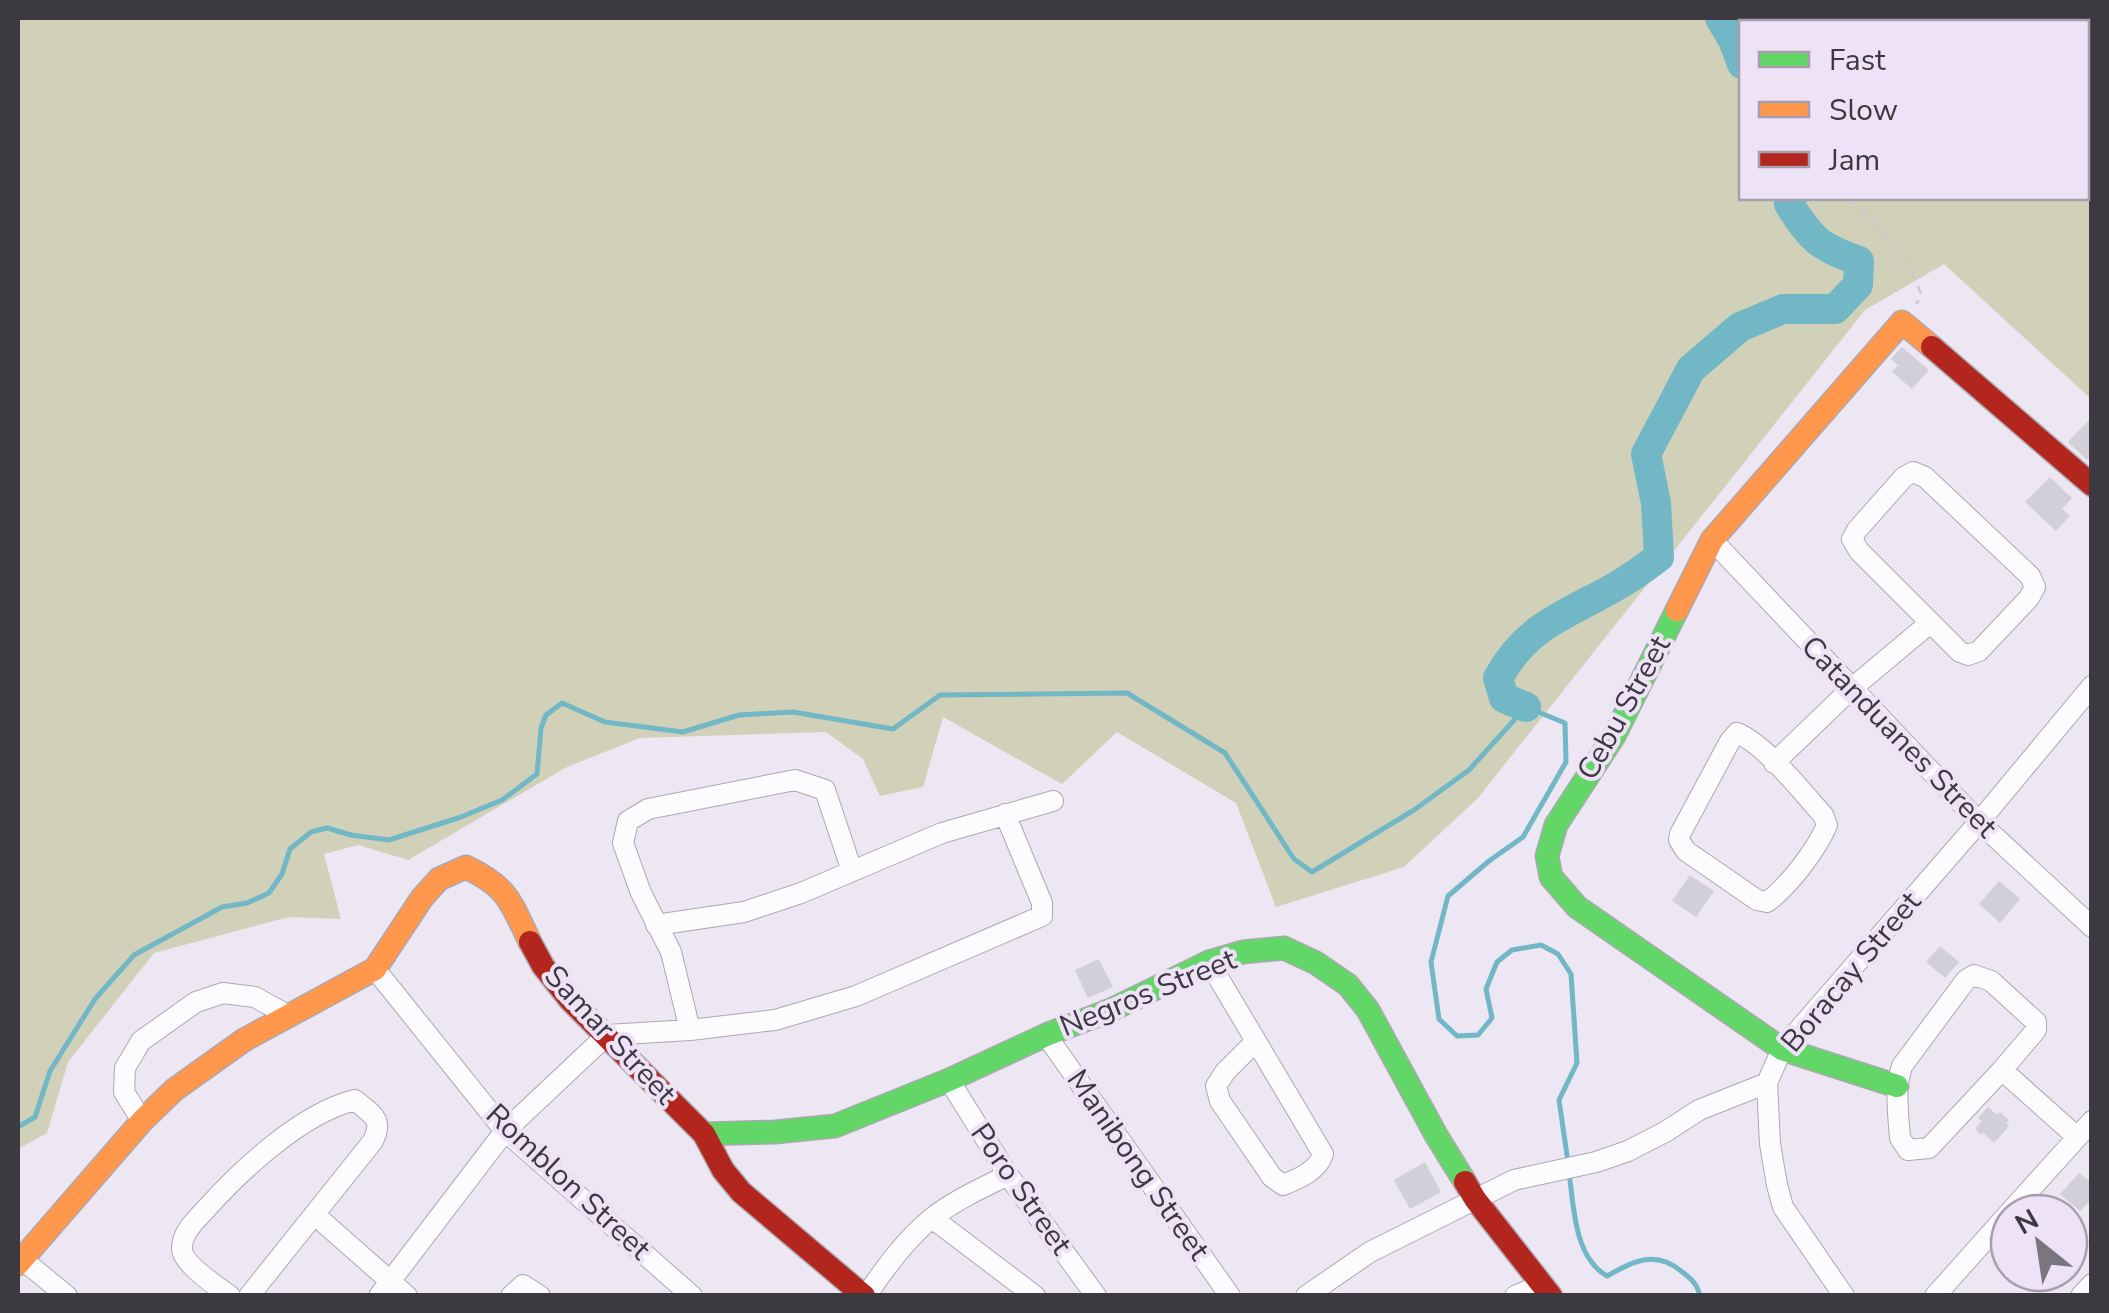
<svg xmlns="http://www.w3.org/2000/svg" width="2109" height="1313" font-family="'Nunito Sans',sans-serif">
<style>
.green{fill:#d0d1b8;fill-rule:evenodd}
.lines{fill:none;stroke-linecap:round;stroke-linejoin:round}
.stream{stroke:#72b7c6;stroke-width:5}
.river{stroke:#72b7c6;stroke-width:30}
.building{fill:#d1cfd7}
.street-casing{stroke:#aca8b1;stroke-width:22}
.fast-casing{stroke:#aca8b1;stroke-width:25}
.slow-casing{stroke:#aca8b1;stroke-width:25}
.jam-casing{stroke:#aca8b1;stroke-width:25}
.path{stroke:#ccc9ce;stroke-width:2.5;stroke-dasharray:8 8;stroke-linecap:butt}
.street{stroke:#fcfbfd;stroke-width:20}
.fast{stroke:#63d668;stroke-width:22}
.slow{stroke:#ff974d;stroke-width:22}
.jam{stroke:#b3261e;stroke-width:22}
.labels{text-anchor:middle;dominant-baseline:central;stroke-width:8;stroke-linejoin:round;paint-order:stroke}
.street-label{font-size:30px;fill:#3d3941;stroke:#ede2f6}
</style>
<rect width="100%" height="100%" fill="#ece7f2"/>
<path class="green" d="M 18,18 L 2091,18 L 2091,399 L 1944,264 L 1865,310 L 1478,798 L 1404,867 L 1276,907 L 1236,803 L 1117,732 L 1062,784 L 943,717 L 923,787 L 880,796 L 863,759 L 826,732 L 640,738 L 567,767 L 408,860 L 358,845 L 324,854 L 341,919 L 289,917 L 154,953 L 68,1062 L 47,1133 L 18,1149 ZM 1742,22 L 2086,22 L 2086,198 L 1742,198 Z"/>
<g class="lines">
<path class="stream" d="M 18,1127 L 35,1117 L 50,1071 L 95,999 L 134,955 L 222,907 L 247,903 L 269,893 L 282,874 L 290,849 L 311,832 L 327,828 L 351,835 L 389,840 L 461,817 L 502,800 L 537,774 L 541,728 L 546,715 L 562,703 L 605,722 L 683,732 L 739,715 L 793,712 L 893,729 L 940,695 L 1127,693 L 1225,753 L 1294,859 L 1312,872 L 1414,810 L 1469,770 L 1526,707 L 1565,723 L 1566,762 L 1523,837 L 1489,861 L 1448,896 L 1431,962 L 1439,1019 L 1457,1036 L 1478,1035 L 1492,1018 L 1486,989 L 1497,962 L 1512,950 L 1541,945 L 1558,954 L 1571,974 L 1577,1063 L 1559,1100 L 1568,1162
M 1569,1173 C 1574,1207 1574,1257 1607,1276 C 1633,1262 1654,1249 1681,1271 C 1691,1279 1697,1283 1700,1296"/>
<path class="river" d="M 1720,18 L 1733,40 L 1742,64
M 1526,707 L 1504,698 L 1498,678 C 1528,623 1570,614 1620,584 C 1634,576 1647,566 1659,557 L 1656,503 L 1646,454 L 1691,369 L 1740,327 L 1783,309 L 1835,309 L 1858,285 L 1859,261 C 1819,247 1812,240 1789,204 L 1792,198"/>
</g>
<path class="building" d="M 1902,347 L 1929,370 L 1912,389 L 1892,372 L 1898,365 L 1891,359 Z
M 2092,417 L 2092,455 L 2087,460 L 2068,442 Z
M 2050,477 L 2072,498 L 2062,509 L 2070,516 L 2056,531 L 2025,502 Z
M 1690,875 L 1714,891 L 1696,917 L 1672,901 Z
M 1999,881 L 2020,899 L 2000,923 L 1979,904 Z
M 1940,946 L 1959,962 L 1945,978 L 1926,962 Z
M 1099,959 L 1113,987 L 1088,998 L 1075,970 Z
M 1988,1107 L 1997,1115 L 2000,1112 L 2009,1120 L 2006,1123 L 2009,1126 L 1994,1143 L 1983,1132 L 1981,1135 L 1975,1129 L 1982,1121 L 1978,1118 Z
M 1425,1162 L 1441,1192 L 1410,1209 L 1394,1180 Z
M 2079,1173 L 2092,1183 L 2092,1199 L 2080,1211 L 2060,1194 Z"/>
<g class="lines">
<defs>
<path id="street" d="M 1913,472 L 1925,477 L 2030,576 L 2035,587 L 2029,598 L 1979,651 L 1968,655 L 1960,652 L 1859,551 L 1852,539 L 1857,530 L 1904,477 Z
M 1712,540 L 1979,822 L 2092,927
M 1737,733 C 1765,744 1802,792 1823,815 L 1827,825 C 1817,849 1789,886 1767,902 L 1757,900 L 1686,851 L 1679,840 L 1680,834 L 1730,741 Z
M 1774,763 L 1851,689 L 1930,623
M 656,925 L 744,912 L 801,893 L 942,833 L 1053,801
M 1209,962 L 1323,1154 C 1318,1171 1298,1179 1283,1185 L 1272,1177 L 1220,1101 L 1216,1086 L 1225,1072 L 1256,1041
M 375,969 L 505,1131 L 692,1296
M 1974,975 L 1991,981 L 2036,1022 L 2036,1030 L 2002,1070 L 1929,1148 L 1908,1150 L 1900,1138 L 1898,1113 L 1897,1086 L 1902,1066 L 1966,980 Z
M 690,1030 L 671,952 L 641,893 L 623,843 L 628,821 L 648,809 L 795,780 L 825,790 L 852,871
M 1046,1035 L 1230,1296
M 2002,1070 L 2077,1137
M 949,1080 L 1008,1175 L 1096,1296
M 142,1121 L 124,1092 L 125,1068 L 141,1041 L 196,1002 L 223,993 L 255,997 L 287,1015
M 2009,1213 L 2092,1121
M 315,1215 L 407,1296
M 932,1218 L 1035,1296
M 18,1256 L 67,1296
M 230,1296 C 218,1287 181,1263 182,1248 C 182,1232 196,1220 206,1209 C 242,1169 302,1113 355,1100 C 372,1115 384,1118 373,1141 L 249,1296
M 379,1296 L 505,1131 L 607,1035 L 690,1030 L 775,1020 L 856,996 L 1042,916 L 1042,903 L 1005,814
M 511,1296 L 523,1285 L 540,1296
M 866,1296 C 885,1268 906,1239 932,1218 C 955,1200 982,1188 1008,1175
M 1306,1296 L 1370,1252 L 1514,1180 L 1596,1162 L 1628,1151 L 1665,1132 L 1699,1110 L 1767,1083
M 1515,1296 L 1543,1284
M 1844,1296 L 1783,1207 L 1777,1185 L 1770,1144 L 1767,1083 L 1782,1049 L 1979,822 L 2092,686
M 1935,1296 L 2009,1213
M 2081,1296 L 2092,1284"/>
<path id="fast" d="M 1677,610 L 1614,736 L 1556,825 L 1547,856 L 1551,877 L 1577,907 L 1782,1049 L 1897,1086
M 704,1134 L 775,1132 L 835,1126 L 949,1080 L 1046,1035 L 1111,1010 L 1209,962 L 1243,952 L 1284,948 L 1316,963 L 1348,985 L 1368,1010 L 1436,1135 L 1465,1182"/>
<path id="slow" d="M 1677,610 L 1712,540 L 1902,322 L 1932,347
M 18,1264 L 142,1121 L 174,1090 L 244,1040 L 375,969 L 422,898 L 439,879 L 466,867 C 509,888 510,901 530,942"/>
<path id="jam" d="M 1932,347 L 2092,485
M 530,942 L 543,966 L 570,1000 L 704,1134 L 723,1170 L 741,1192 L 864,1296
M 1465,1182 L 1475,1199 L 1551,1296"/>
</defs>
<use href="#street" class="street-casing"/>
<use href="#fast" class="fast-casing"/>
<use href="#slow" class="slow-casing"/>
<use href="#jam" class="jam-casing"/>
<path class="path" d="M 1786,18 L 1790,22
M 1851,198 L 1852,202 C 1886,234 1904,252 1922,296 L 1916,304"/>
<use href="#street" class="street"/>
<use href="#fast" class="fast"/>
<use href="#slow" class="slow"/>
<use href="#jam" class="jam"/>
</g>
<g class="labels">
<g class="street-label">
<text transform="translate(1624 708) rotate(-61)">Cebu Street</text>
<text transform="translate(1899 737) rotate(46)">Catanduanes Street</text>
<text transform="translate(1851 972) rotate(-50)">Boracay Street</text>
<text transform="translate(1148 993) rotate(-22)">Negros Street</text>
<text transform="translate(610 1035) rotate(47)">Samar Street</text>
<text transform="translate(1138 1165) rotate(55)">Manibong Street</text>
<text transform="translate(568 1182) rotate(43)">Romblon Street</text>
<text transform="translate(1021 1189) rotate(55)">Poro Street</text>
</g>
</g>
<rect width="2109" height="1313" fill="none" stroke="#3d3941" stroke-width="40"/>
<rect x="1739" y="20" width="350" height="180" fill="#ede2f6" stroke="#a79eae" stroke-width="2.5"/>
<rect x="1759" y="52" width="50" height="15" fill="#63d668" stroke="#a79eae" stroke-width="2.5"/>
<text x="1829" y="70" font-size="30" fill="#3d3941">Fast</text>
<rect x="1759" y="102" width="50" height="15" fill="#ff974d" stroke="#a79eae" stroke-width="2.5"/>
<text x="1829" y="120" font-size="30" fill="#3d3941">Slow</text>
<rect x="1759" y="152" width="50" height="15" fill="#b3261e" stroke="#a79eae" stroke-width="2.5"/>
<text x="1829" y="170" font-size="30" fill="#3d3941">Jam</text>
<g transform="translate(2039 1243) rotate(330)"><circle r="48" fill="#ede2f6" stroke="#a79eae" stroke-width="2.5"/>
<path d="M0-8L18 38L0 25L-18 38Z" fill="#7a767f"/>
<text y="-15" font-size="28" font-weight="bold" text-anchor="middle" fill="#3d3941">N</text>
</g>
</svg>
